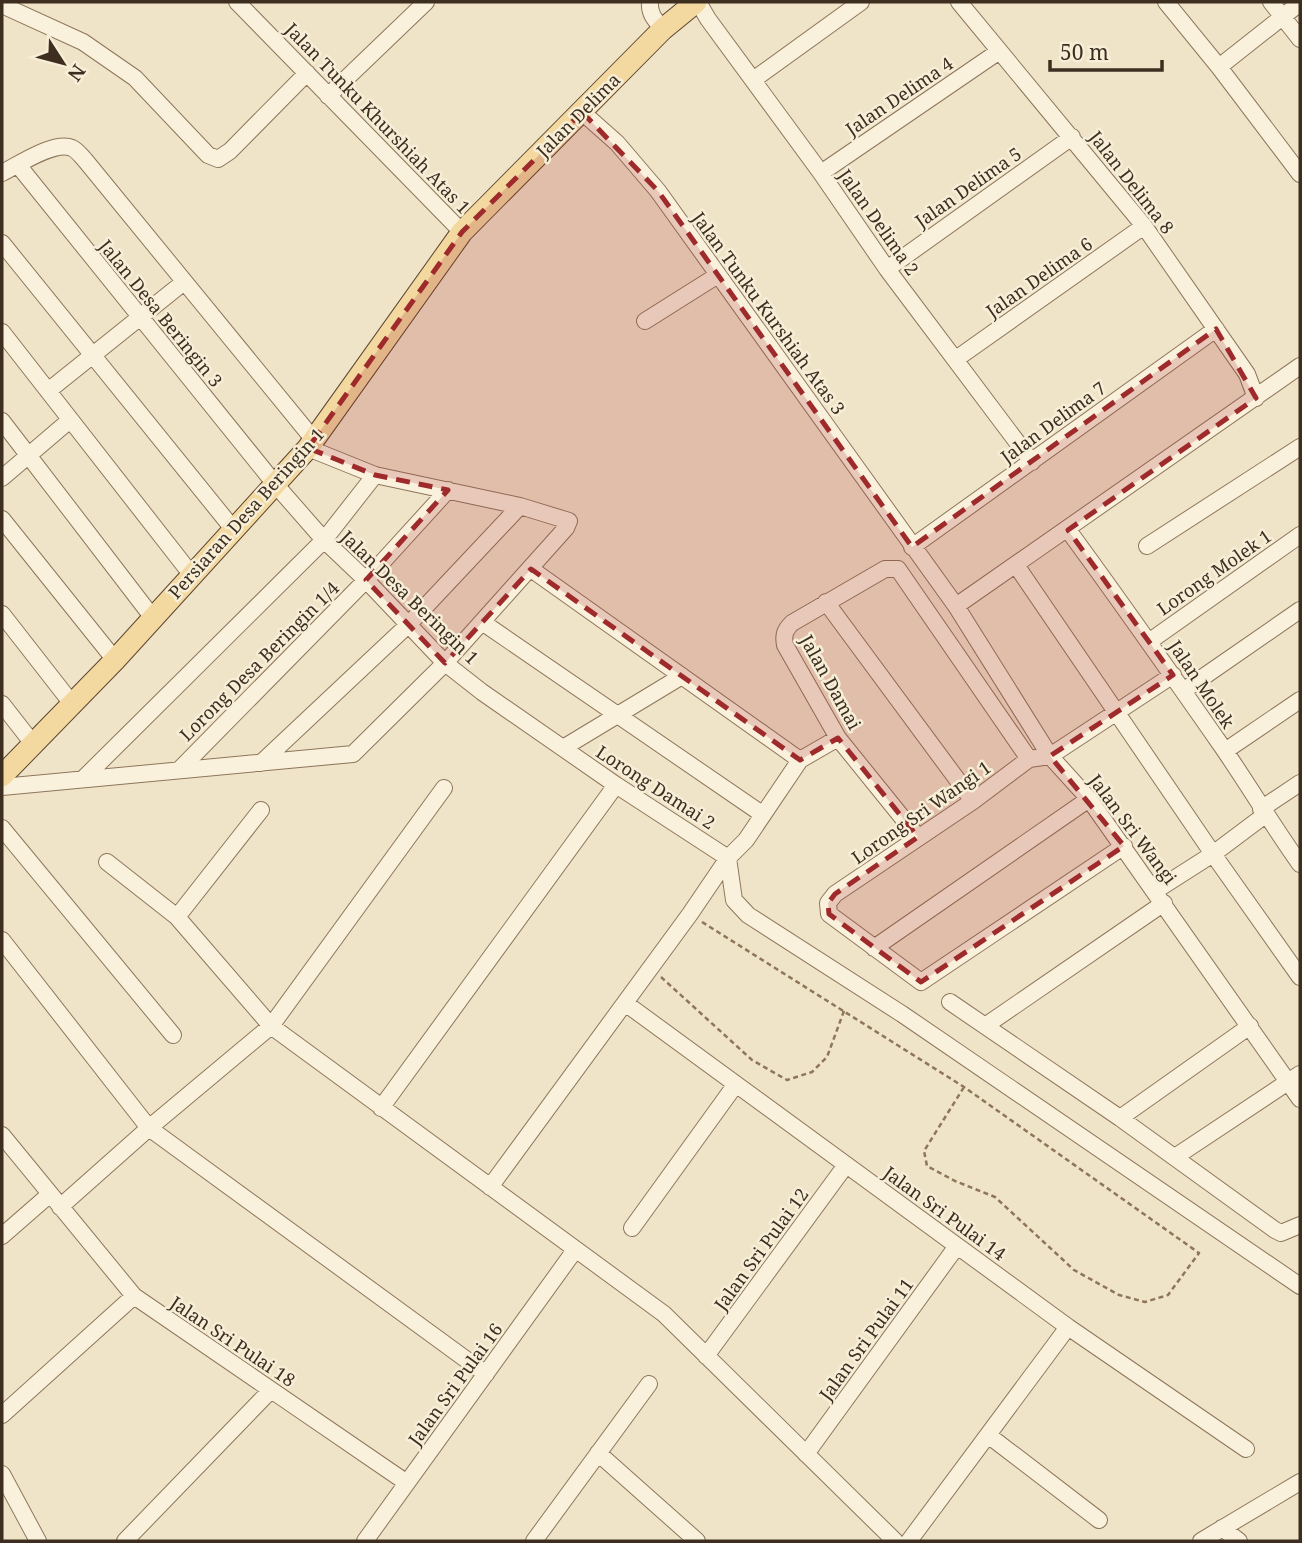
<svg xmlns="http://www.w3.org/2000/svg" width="1302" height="1543" font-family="'Noto Serif',serif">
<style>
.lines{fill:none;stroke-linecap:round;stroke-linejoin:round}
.minor-casing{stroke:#8d765c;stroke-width:18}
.major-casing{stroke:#5b4430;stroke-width:23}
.path{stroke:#8d765c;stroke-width:2.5;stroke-dasharray:5 3.5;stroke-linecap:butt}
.minor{stroke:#faf1dc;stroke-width:16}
.major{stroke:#f3d9a0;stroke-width:21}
.marked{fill:#9e2a2b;fill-opacity:0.2;stroke:#9e2a2b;stroke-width:5;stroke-dasharray:14 9;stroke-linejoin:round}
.labels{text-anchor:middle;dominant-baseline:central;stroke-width:5;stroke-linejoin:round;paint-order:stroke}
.street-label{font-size:18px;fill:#3d2e20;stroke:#f7eed8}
</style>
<rect width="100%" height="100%" fill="#f0e4c8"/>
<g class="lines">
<defs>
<path id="minor" d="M 237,2 L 462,232
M 650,2 C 649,14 655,20 663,29
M 698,2 L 708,19 L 821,173 L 887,269 L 1032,462
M 959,2 L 1144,226 L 1247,374 L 1256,398
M 1166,2 L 1219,67 L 1300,174
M 1271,2 L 1300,39
M 2,5 L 83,42 L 135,78 L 208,155 L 218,159 L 230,151 L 307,73
M 1219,67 L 1300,3
M 753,80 L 861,2
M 328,96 L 426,2
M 582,112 L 617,143 L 658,191 L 956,606 L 1050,756 L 1089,799 L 1300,1099
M 18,165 L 275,484 L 324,540 L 366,580 L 445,663 L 482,692 L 616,785 L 728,858 L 734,900 L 748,915 L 902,1014 L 1300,1286
M 2,173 C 18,165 55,140 72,148 C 77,150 81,156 85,160 L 314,440
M 821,173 L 998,52
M 2,243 L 234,530
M 887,269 L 1072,137
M 645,321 L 718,275
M 2,332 L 191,574
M 956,359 L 1144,226
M 48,391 L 184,282
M 2,421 L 153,618
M 2,478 L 70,420
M 2,519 L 115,660
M 1068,530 C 1121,602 1172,675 1223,748 C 1249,786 1273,826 1300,864
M 1147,546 L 1300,447
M 912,547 L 1216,329
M 1016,565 L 1213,854 L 1300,977
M 531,569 L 800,760
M 826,602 L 973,801
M 956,606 L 1300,366
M 2,614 L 73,705
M 482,622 L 762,814
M 1150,641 L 1300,535
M 1183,691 L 1300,610
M 2,704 L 34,745
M 563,748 L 682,676
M 1225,751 L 1300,700
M 261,763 L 409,624 L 520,506
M 179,770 L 366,580 L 448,490
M 83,779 L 324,540 L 375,475
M 2,787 L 353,754 L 445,663 L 566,528 L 569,521 L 520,506 L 375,475 L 308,448
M 1261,809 L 1300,783
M 2,828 L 173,1035
M 918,837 L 838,738 L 785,645 C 783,635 785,630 792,623 L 885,569 L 898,569 L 1029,759
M 1124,846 L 921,982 L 829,914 L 828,903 L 835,894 L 973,801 L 1029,759 L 1050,756 L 1173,675
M 107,862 L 177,917 L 271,1026 L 664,1314 L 895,1541
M 1155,891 L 1213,854 L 1265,815
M 177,917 L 261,810
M 2,940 L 149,1128 L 486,1374
M 874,948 L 1089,799
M 950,1002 L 1120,1118 L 1275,1230 L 1281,1233 L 1300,1225
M 625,1003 L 1068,1327 L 1246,1449
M 985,1026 L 1164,903
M 381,1108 L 616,785
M 1120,1118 L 1250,1026
M 2,1135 L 134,1296 L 407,1483
M 1175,1157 L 1300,1074
M 490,1187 L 690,914 L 728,858 L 746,840 L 800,760 L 838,738
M 60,1207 L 149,1128 L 271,1026 L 444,788
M 632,1228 L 736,1084
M 2,1236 L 49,1195
M 706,1356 L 846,1165
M 2,1415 L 134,1296
M 988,1435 L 1099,1520
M 598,1453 L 697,1541
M 806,1454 L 957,1246
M 2,1474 L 38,1541
M 1222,1528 L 1239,1541
M 125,1541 L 271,1390
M 365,1541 L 575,1250
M 534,1541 L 649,1384
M 909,1541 L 1068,1327
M 1201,1541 L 1300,1482"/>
<path id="major" d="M 2,776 L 115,660 L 308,448 L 462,232 L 663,29 L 696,2"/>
</defs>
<use href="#minor" class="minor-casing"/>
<use href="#major" class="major-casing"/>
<path class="path" d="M 702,922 L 964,1087 L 1199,1253 L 1168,1295 L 1145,1302 L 1119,1295 L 1074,1270 L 995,1197 L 955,1181 L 927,1166 L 924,1151 L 964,1087
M 661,977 L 752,1060 L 787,1080 L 812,1072 L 827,1057 L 844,1011"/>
<use href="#minor" class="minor"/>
<use href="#major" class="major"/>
</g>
<path class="marked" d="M 582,112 L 658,191 L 912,547 L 1216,329 L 1256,398 L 1068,530 L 1173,675 L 1050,756 L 1124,846 L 921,982 L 829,914 L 828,903 L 835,894 L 918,837 L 838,738 L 800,760 L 531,569 L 445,663 L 366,580 L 448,490 L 375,475 L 308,448 L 462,232 Z"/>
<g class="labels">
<g class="street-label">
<text transform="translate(899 96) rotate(-34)">Jalan Delima 4</text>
<text transform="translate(578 115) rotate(-45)">Jalan Delima</text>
<text transform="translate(378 118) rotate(46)">Jalan Tunku Khurshiah Atas 1</text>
<text transform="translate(1132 182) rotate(52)">Jalan Delima 8</text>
<text transform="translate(968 187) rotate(-35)">Jalan Delima 5</text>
<text transform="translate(879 222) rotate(55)">Jalan Delima 2</text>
<text transform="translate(1039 277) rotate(-35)">Jalan Delima 6</text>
<text transform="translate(161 313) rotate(51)">Jalan Desa Beringin 3</text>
<text transform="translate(769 313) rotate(54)">Jalan Tunku Kurshiah Atas 3</text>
<text transform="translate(1053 422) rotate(-36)">Jalan Delima 7</text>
<text transform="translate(246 513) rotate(-48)">Persiaran Desa Beringin 1</text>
<text transform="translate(1214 572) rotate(-35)">Lorong Molek 1</text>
<text transform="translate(410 597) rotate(44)">Jalan Desa Beringin 1</text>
<text transform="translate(259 661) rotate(-45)">Lorong Desa Beringin 1/4</text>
<text transform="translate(831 682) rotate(61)">Jalan Damai</text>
<text transform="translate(1202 684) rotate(56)">Jalan Molek</text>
<text transform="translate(656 787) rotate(33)">Lorong Damai 2</text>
<text transform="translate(921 812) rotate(-35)">Lorong Sri Wangi 1</text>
<text transform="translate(1133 829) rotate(53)">Jalan Sri Wangi</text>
<text transform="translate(945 1213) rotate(36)">Jalan Sri Pulai 14</text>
<text transform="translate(761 1249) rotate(-54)">Jalan Sri Pulai 12</text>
<text transform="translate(866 1339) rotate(-54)">Jalan Sri Pulai 11</text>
<text transform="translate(233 1341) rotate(34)">Jalan Sri Pulai 18</text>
<text transform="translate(455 1384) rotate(-54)">Jalan Sri Pulai 16</text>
</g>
</g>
<rect width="1302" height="1543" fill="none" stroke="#3d2e20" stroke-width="7"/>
<g transform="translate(63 63) rotate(126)" stroke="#f7eed8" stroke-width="5" paint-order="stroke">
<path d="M0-5L12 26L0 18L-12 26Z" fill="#3d2e20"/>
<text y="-10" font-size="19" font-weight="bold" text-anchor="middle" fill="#3d2e20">N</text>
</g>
<path d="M1050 60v10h112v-10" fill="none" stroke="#3d2e20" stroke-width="3.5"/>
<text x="1060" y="60" font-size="21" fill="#3d2e20" stroke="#f7eed8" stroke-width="5" paint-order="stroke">50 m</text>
</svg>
